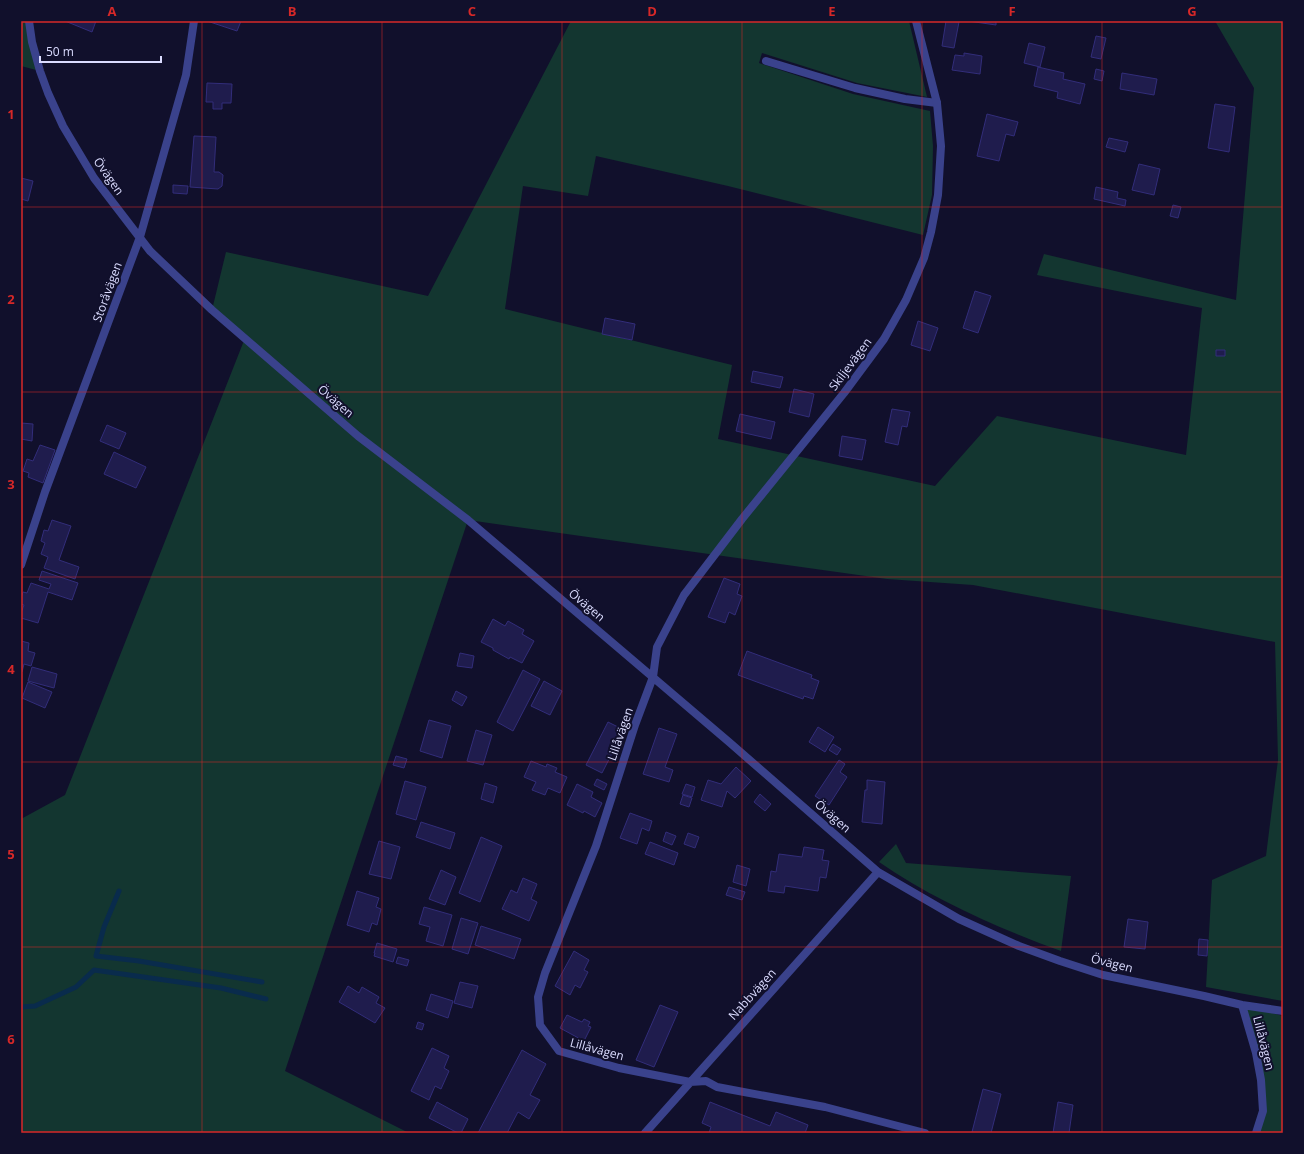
<svg xmlns="http://www.w3.org/2000/svg" width="1304" height="1154" font-family="'Open Sans',sans-serif">
<style>
.green{fill:#133630}
.lines{fill:none;stroke-linecap:round;stroke-linejoin:round}
.stream{stroke:#092b4c;stroke-width:5}
.building{fill:#1f1c4d;stroke:#322d7a}
.lane{stroke:#3a428c;stroke-width:8}
.street{stroke:#3a428c;stroke-width:8}
.grid{fill:none;stroke:#d62828;stroke-width:1;stroke-opacity:0.55}
.labels{text-anchor:middle;dominant-baseline:central;stroke-width:4;stroke-linejoin:round;paint-order:stroke}
.street-label{font-size:12px;fill:#dbdcff;stroke:#11102c}
.neatline{fill:none;stroke:#d62828;stroke-width:1.5}
.grid-label{font-size:13px;text-anchor:middle;font-weight:bold;fill:#d62828}
</style>
<rect width="100%" height="100%" fill="#11102c"/>
<path class="green" d="M 21,21 L 29,21 L 40,71 L 21,66 Z
M 571,21 L 909,21 L 927,97 L 857,83 L 762,53 L 759,63 L 853,94 L 930,111 L 933,146 L 932,195 L 923,235 L 728,186 L 596,156 L 588,196 L 523,186 L 505,309 L 732,365 L 718,439 L 935,486 L 997,416 L 1186,455 L 1202,308 L 1037,275 L 1044,254 L 1236,300 L 1254,88 L 1215,21 L 1283,21 L 1283,1001 L 1206,987 L 1212,880 L 1266,856 L 1278,760 L 1275,642 L 973,585 L 887,579 L 468,520 L 285,1071 L 409,1133 L 21,1133 L 21,819 L 65,795 L 245,338 L 212,310 L 226,252 L 428,296 Z
M 896,844 L 906,863 L 1071,876 L 1061,951 C 998,928 934,900 879,862 Z
M 1242,1005 L 1283,1016 L 1283,1133 L 1256,1133 L 1263,1111 L 1261,1080 Z"/>
<g class="lines">
<path class="stream" d="M 119,891 L 104,927 L 96,956 L 139,961 L 262,982
M 21,1007 L 35,1006 L 76,987 L 94,970 L 221,988 L 266,999"/>
</g>
<path class="building" d="M 65,21 L 96,21 L 92,32 Z
M 207,21 L 241,21 L 237,31 Z
M 946,21 L 959,22 L 954,48 L 942,46 Z
M 968,21 L 996,21 L 996,25 Z
M 1096,36 L 1106,38 L 1101,59 L 1091,57 Z
M 1029,43 L 1045,47 L 1040,67 L 1024,63 Z
M 964,53 L 982,56 L 980,74 L 952,70 L 955,55 L 964,56 Z
M 1038,67 L 1064,73 L 1063,79 L 1085,84 L 1080,104 L 1057,98 L 1058,92 L 1034,86 Z
M 1096,69 L 1104,71 L 1102,81 L 1094,79 Z
M 1122,73 L 1157,79 L 1154,95 L 1120,89 Z
M 207,83 L 232,84 L 231,103 L 222,103 L 222,109 L 213,109 L 213,102 L 206,102 Z
M 1215,104 L 1235,107 L 1229,152 L 1208,148 Z
M 987,114 L 1018,122 L 1014,136 L 1006,134 L 999,161 L 977,156 Z
M 194,136 L 216,137 L 214,172 L 219,172 L 223,175 L 222,186 L 218,189 L 190,187 Z
M 1109,138 L 1128,142 L 1125,152 L 1106,147 Z
M 1139,164 L 1160,169 L 1154,195 L 1132,190 Z
M 21,178 L 33,181 L 28,201 L 21,199 Z
M 173,185 L 188,186 L 187,194 L 173,193 Z
M 1096,187 L 1118,192 L 1117,198 L 1126,200 L 1125,206 L 1094,199 Z
M 1173,205 L 1181,207 L 1178,218 L 1170,216 Z
M 975,291 L 991,296 L 978,333 L 963,328 Z
M 605,318 L 635,324 L 632,340 L 602,334 Z
M 918,321 L 938,328 L 930,351 L 911,345 Z
M 1216,350 L 1225,350 L 1225,356 L 1216,356 Z
M 753,371 L 783,377 L 780,388 L 751,382 Z
M 794,389 L 814,394 L 809,417 L 789,412 Z
M 892,409 L 910,412 L 907,427 L 902,426 L 898,445 L 885,442 Z
M 740,414 L 775,422 L 771,439 L 736,431 Z
M 21,423 L 33,424 L 32,441 L 21,439 Z
M 107,425 L 126,433 L 119,449 L 100,441 Z
M 842,436 L 866,440 L 862,460 L 839,456 Z
M 40,445 L 55,450 L 43,483 L 28,477 L 29,473 L 23,471 L 27,459 L 33,461 Z
M 114,452 L 146,467 L 136,488 L 104,474 Z
M 52,520 L 71,526 L 59,560 L 79,567 L 75,579 L 44,568 L 48,557 L 41,554 L 45,543 L 41,541 L 44,530 L 48,531 Z
M 42,571 L 78,583 L 72,600 L 48,592 L 38,623 L 21,618 L 21,613 L 24,605 L 21,604 L 21,598 L 23,592 L 27,593 L 31,583 L 49,589 L 51,584 L 39,580 Z
M 724,578 L 740,584 L 737,594 L 742,596 L 735,615 L 729,612 L 725,623 L 708,617 Z
M 493,619 L 505,626 L 508,621 L 524,630 L 522,634 L 534,641 L 522,663 L 510,657 L 509,659 L 493,650 L 493,648 L 481,642 Z
M 21,641 L 29,643 L 28,651 L 35,653 L 31,666 L 24,664 L 22,672 L 21,672 Z
M 747,651 L 812,675 L 811,678 L 819,681 L 813,699 L 804,696 L 803,699 L 738,675 Z
M 460,653 L 474,656 L 472,668 L 457,666 Z
M 32,667 L 57,674 L 54,688 L 28,681 Z
M 523,670 L 540,679 L 513,731 L 497,722 Z
M 544,681 L 562,691 L 550,715 L 531,706 Z
M 28,682 L 52,692 L 45,708 L 22,698 Z
M 456,691 L 467,697 L 462,706 L 452,700 Z
M 429,720 L 451,726 L 442,758 L 420,751 Z
M 608,722 L 624,730 L 602,773 L 586,765 Z
M 818,727 L 834,737 L 825,752 L 809,742 Z
M 659,728 L 677,734 L 665,767 L 673,770 L 669,782 L 643,774 Z
M 476,730 L 492,735 L 483,765 L 467,761 Z
M 833,744 L 841,749 L 837,755 L 829,750 Z
M 396,756 L 407,759 L 404,768 L 393,765 Z
M 839,760 L 845,764 L 840,772 L 847,777 L 829,805 L 815,796 Z
M 531,761 L 546,767 L 547,764 L 557,768 L 555,772 L 567,777 L 560,793 L 548,788 L 545,795 L 532,790 L 536,782 L 524,777 Z
M 736,767 L 751,781 L 735,798 L 727,791 L 722,807 L 701,800 L 708,780 L 721,784 Z
M 597,779 L 607,784 L 604,790 L 594,785 Z
M 867,780 L 885,782 L 882,824 L 862,822 L 865,790 L 867,790 Z
M 405,781 L 426,787 L 416,820 L 396,814 Z
M 485,783 L 497,787 L 493,803 L 481,799 Z
M 577,784 L 593,792 L 591,797 L 602,803 L 595,817 L 584,811 L 583,813 L 567,805 Z
M 686,784 L 695,787 L 692,797 L 682,794 Z
M 760,794 L 771,804 L 765,811 L 754,802 Z
M 683,795 L 692,798 L 689,807 L 680,804 Z
M 630,813 L 652,821 L 649,831 L 642,828 L 637,844 L 620,838 Z
M 421,822 L 455,833 L 450,849 L 416,837 Z
M 666,832 L 676,836 L 672,845 L 663,841 Z
M 688,833 L 699,837 L 695,848 L 684,844 Z
M 481,837 L 502,846 L 480,902 L 459,893 Z
M 379,841 L 400,847 L 391,879 L 369,874 Z
M 650,842 L 678,853 L 674,865 L 645,854 Z
M 804,847 L 824,850 L 822,860 L 829,861 L 826,878 L 820,877 L 818,891 L 785,886 L 784,893 L 768,891 L 771,871 L 776,872 L 779,854 L 802,857 Z
M 737,865 L 750,869 L 746,886 L 733,882 Z
M 441,870 L 456,877 L 445,905 L 429,899 Z
M 523,878 L 537,884 L 531,899 L 537,902 L 529,921 L 502,909 L 511,890 L 517,893 Z
M 729,887 L 745,892 L 742,900 L 726,895 Z
M 357,891 L 379,898 L 376,907 L 381,909 L 377,925 L 372,923 L 369,932 L 347,925 Z
M 424,907 L 452,915 L 443,946 L 426,941 L 430,927 L 419,924 Z
M 461,918 L 478,923 L 468,954 L 452,949 Z
M 1128,919 L 1148,922 L 1145,949 L 1124,947 Z
M 481,926 L 521,939 L 514,959 L 475,945 Z
M 1199,939 L 1208,940 L 1207,956 L 1198,955 Z
M 377,943 L 397,949 L 393,962 L 374,956 L 375,953 L 374,953 Z
M 574,951 L 589,960 L 584,970 L 588,972 L 580,988 L 575,985 L 570,995 L 555,986 Z
M 398,957 L 409,960 L 407,966 L 396,963 Z
M 460,982 L 478,986 L 472,1008 L 454,1003 Z
M 348,986 L 359,993 L 362,987 L 379,997 L 376,1003 L 385,1008 L 375,1023 L 339,1002 Z
M 431,994 L 453,1001 L 448,1018 L 426,1010 Z
M 660,1005 L 678,1012 L 654,1067 L 636,1060 Z
M 567,1015 L 582,1022 L 584,1019 L 590,1022 L 588,1026 L 591,1027 L 584,1041 L 560,1028 Z
M 418,1022 L 424,1024 L 422,1030 L 416,1028 Z
M 432,1048 L 449,1056 L 444,1068 L 449,1071 L 441,1089 L 435,1086 L 429,1100 L 411,1091 Z
M 522,1050 L 546,1064 L 530,1095 L 540,1100 L 529,1119 L 518,1112 L 507,1133 L 478,1133 Z
M 983,1089 L 1001,1094 L 991,1133 L 977,1133 L 972,1132 Z
M 437,1102 L 468,1119 L 461,1133 L 458,1133 L 429,1118 Z
M 710,1102 L 770,1126 L 776,1112 L 808,1125 L 805,1133 L 709,1133 L 711,1127 L 702,1123 Z
M 1058,1102 L 1073,1105 L 1069,1133 L 1053,1133 Z"/>
<g class="lines">
<path class="lane" d="M 766,61 L 855,88 L 905,99 L 937,103"/>
<path class="street" d="M 29,21 L 32,42 L 40,71 L 48,93 L 63,126 L 94,178 L 150,251 L 212,310 L 358,436 L 468,520 L 729,742 L 878,872 L 959,919 L 1019,946 L 1060,961 L 1103,975 L 1204,996 L 1242,1005 L 1283,1011
M 916,21 L 937,103 L 941,146 L 938,195 L 931,232 L 924,258 L 906,300 L 884,339 L 844,393 L 742,519 L 684,595 L 657,647 L 653,677 L 635,725 L 596,846 L 545,973 L 538,997 L 540,1025 L 559,1051 L 619,1068 L 690,1082 L 706,1081 L 717,1087 L 825,1107 L 925,1133
M 21,565 L 45,492 L 140,237 L 186,75 L 194,21
M 1242,1005 L 1256,1053 L 1261,1080 L 1263,1111 L 1256,1133
M 645,1133 L 878,872"/>
</g>
<path class="grid" d="M 202,21 L 202,1133M 382,21 L 382,1133M 562,21 L 562,1133M 742,21 L 742,1133M 922,21 L 922,1133M 1102,21 L 1102,1133M 21,207 L 1283,207M 21,392 L 1283,392M 21,577 L 1283,577M 21,762 L 1283,762M 21,947 L 1283,947"/>
<g class="labels">
<g class="street-label">
<text transform="translate(109 176) rotate(55)">Övägen</text>
<text transform="translate(107 292) rotate(-70)">Storåvägen</text>
<text transform="translate(850 364) rotate(-53)">Skiljevägen</text>
<text transform="translate(336 401) rotate(41)">Övägen</text>
<text transform="translate(587 605) rotate(40)">Övägen</text>
<text transform="translate(620 734) rotate(-71)">Lillåvägen</text>
<text transform="translate(833 816) rotate(41)">Övägen</text>
<text transform="translate(1112 963) rotate(14)">Övägen</text>
<text transform="translate(752 994) rotate(-48)">Nabbvägen</text>
<text transform="translate(1264 1043) rotate(76)">Lillåvägen</text>
<text transform="translate(597 1049) rotate(15)">Lillåvägen</text>
</g>
</g>
<rect width="1304" height="1154" fill="none" stroke="#11102c" stroke-width="44"/>
<path d="M40 56v6h121v-6" fill="none" stroke="#dbdcff" stroke-width="2"/>
<text x="46" y="56" font-size="12" fill="#dbdcff" stroke="#11102c" stroke-width="3" paint-order="stroke">50 m</text>
<rect x="22" y="22" width="1260" height="1110" class="neatline"/>
<g class="grid-label">
<text x="112" y="16">A</text>
<text x="292" y="16">B</text>
<text x="472" y="16">C</text>
<text x="652" y="16">D</text>
<text x="832" y="16">E</text>
<text x="1012" y="16">F</text>
<text x="1192" y="16">G</text>
<text x="11" y="119">1</text>
<text x="11" y="304">2</text>
<text x="11" y="489">3</text>
<text x="11" y="674">4</text>
<text x="11" y="859">5</text>
<text x="11" y="1044">6</text>
</g>
</svg>
